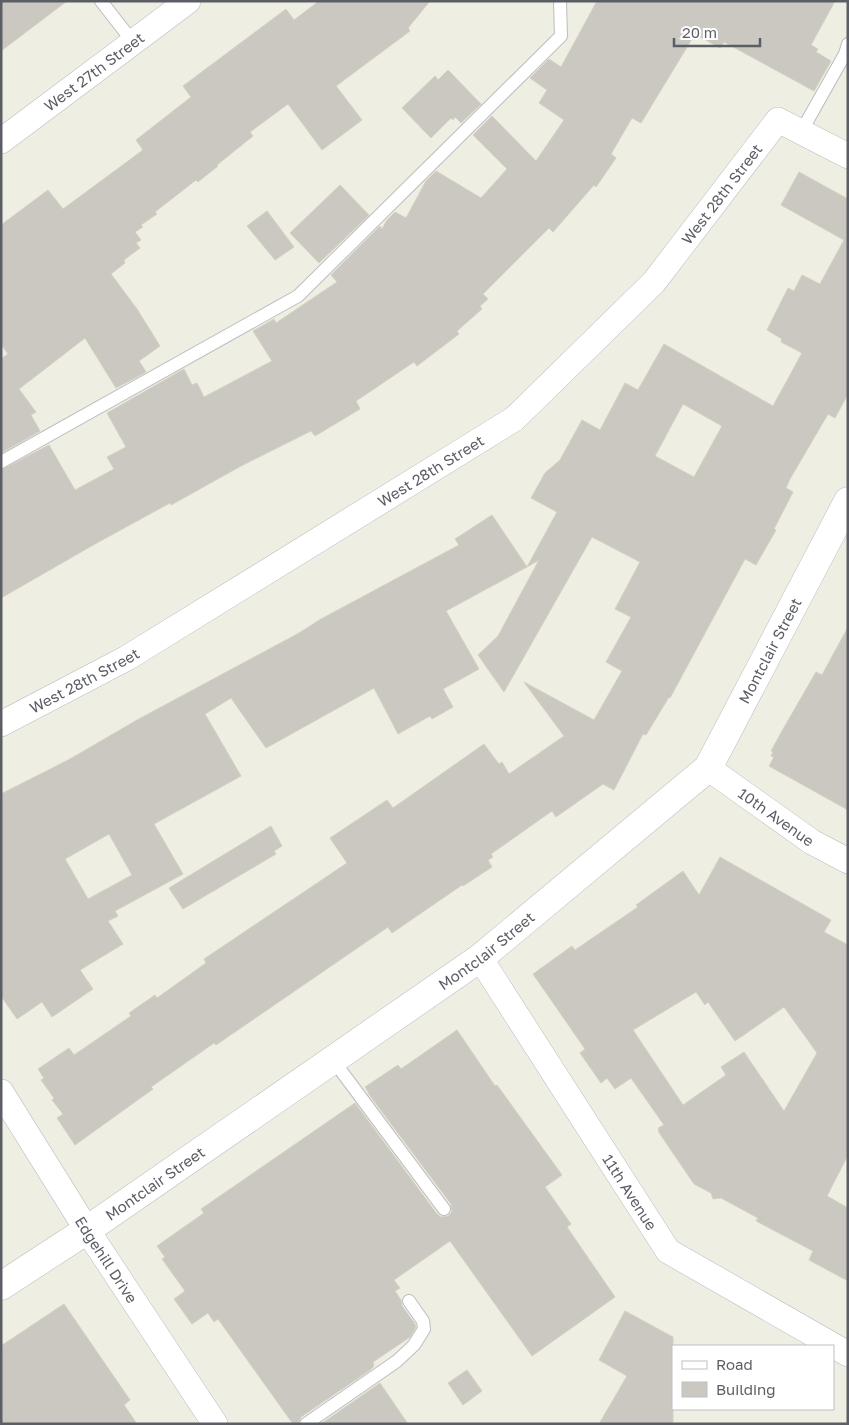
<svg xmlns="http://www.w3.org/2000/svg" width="849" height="1425" font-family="'Golos Text',sans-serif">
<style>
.building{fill:#cac8c0;stroke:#d5d1c1;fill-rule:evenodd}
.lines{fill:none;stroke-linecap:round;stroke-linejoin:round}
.service-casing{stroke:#bbbdc3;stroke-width:14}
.minor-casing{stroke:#bbbdc3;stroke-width:26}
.tertiary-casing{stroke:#bbbdc3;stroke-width:29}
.service{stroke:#fff;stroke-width:12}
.minor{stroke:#fff;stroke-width:25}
.tertiary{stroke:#fff;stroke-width:28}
.labels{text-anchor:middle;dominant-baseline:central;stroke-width:4.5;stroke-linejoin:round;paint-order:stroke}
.street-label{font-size:15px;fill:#5b5f65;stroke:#fff}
</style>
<rect width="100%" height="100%" fill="#efeee3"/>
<path class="building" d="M 1,1 L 67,1 L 1,51 Z
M 319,1 L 430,1 L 408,28 L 410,31 L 336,86 L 362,120 L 322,150 L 288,104 L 250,132 L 253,136 L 217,165 L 218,166 L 198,182 L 196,180 L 155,212 L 157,214 L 141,225 L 143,227 L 135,232 L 141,240 L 136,243 L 140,248 L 124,260 L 125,263 L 111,274 L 137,309 L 160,346 L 139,361 L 146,372 L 116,388 L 85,338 L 19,389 L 36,412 L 31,415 L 40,431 L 1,453 L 1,359 L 8,354 L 1,344 L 1,225 L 48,190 L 63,209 L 143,150 L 136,140 L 191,97 L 183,86 L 286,9 L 294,20 Z
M 597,1 L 835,1 L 811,45 L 818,49 L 816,52 L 831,61 L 814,91 L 724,42 L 720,48 L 695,34 L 641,123 L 632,118 L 611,154 L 616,158 L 596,187 L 594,185 L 553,232 L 549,228 L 483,294 L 488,299 L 480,306 L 482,309 L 457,331 L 459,334 L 417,366 L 414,362 L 356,401 L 360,409 L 315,436 L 311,431 L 241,466 L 171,505 L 170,503 L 95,544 L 1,598 L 1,470 L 49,445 L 75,490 L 114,469 L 107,457 L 126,447 L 107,413 L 184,369 L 192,385 L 197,383 L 204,397 L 272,361 L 253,331 L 274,319 L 276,323 L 337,282 L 331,275 L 380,226 L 382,229 L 387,220 L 395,212 L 406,218 L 426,181 L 436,171 L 481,198 L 507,169 L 473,135 L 492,116 L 536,161 L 564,120 L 539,103 L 547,90 L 530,78 L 549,59 L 561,67 Z
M 448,70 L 481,104 L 461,123 L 455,117 L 453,120 L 451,118 L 431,138 L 402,108 L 435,76 L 438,80 Z
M 799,172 L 848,199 L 848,394 L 835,418 L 828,414 L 790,479 L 786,488 L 793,492 L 774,529 L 776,530 L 756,565 L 745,559 L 670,698 L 669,697 L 646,735 L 643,734 L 614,790 L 603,784 L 556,817 L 552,811 L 491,854 L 493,857 L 488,860 L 492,867 L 463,886 L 462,885 L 392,933 L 388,927 L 216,1045 L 214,1043 L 151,1087 L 153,1089 L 75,1145 L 57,1118 L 63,1114 L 52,1100 L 54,1098 L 41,1080 L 44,1078 L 38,1069 L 69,1048 L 74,1055 L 131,1016 L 129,1013 L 155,995 L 157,998 L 206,963 L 204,959 L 347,863 L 330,838 L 387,800 L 393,808 L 484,744 L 499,764 L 502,762 L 509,774 L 564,736 L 524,682 L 594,720 L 622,671 L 606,662 L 631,617 L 615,609 L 640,562 L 592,537 L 504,692 L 478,655 L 498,636 L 539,560 L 527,567 L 557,512 L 531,498 L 545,473 L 560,460 L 582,420 L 600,430 L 625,383 L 638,390 L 664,344 L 773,406 L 802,353 L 781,342 L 782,339 L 767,330 L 788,288 L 794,291 L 802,275 L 820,284 L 844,240 L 781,205 ZM 683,404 L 722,426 L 694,477 L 655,456 Z
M 340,185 L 369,215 L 319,263 L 290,233 Z
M 267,211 L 294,247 L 275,260 L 247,226 Z
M 492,515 L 527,567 L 446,611 L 479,669 L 443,689 L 453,707 L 432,719 L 430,716 L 398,734 L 374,688 L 266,748 L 231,698 L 205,714 L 241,776 L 154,824 L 183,874 L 115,911 L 118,916 L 108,921 L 123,944 L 80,970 L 93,989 L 52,1017 L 42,1002 L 17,1019 L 1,996 L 1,794 L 70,759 L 137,720 L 299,633 L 321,619 L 459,545 L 455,539 ZM 109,834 L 132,875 L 88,899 L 65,859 Z
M 848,627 L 848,810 L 769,766 L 774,757 L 771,756 L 773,752 L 771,751 L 782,731 L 816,672 L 822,675 Z
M 271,826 L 282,846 L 274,851 L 276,854 L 183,909 L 169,888 Z
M 720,857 L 831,920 L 824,932 L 848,945 L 848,1155 L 827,1196 L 848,1208 L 848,1281 L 809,1260 L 813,1251 L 756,1221 L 758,1218 L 721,1198 L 713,1199 L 711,1193 L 694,1184 L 658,1131 L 659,1130 L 658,1128 L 664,1125 L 631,1078 L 615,1089 L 607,1078 L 601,1083 L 580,1053 L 585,1049 L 533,974 L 572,946 L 575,950 L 638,907 L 636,905 L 683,871 L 699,895 ZM 696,992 L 705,1005 L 708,1002 L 735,1041 L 784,1007 L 817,1053 L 784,1111 L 744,1052 L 721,1067 L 726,1075 L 683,1105 L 633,1030 Z
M 457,1030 L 495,1086 L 497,1085 L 562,1175 L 545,1187 L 571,1224 L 567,1227 L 615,1297 L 532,1356 L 450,1241 L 394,1280 L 400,1288 L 395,1291 L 401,1300 L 402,1306 L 415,1324 L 416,1327 L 410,1337 L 373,1362 L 374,1366 L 370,1370 L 301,1417 L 298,1424 L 293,1424 L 218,1319 L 214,1322 L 208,1313 L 192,1324 L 174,1299 L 185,1291 L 162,1259 L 165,1257 L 157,1246 L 204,1213 L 201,1209 L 355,1103 L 437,1214 L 441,1217 L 448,1216 L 452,1212 L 451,1204 L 368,1093 L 369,1093 L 365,1087 L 398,1065 L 401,1069 Z
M 64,1304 L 130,1400 L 124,1405 L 137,1424 L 1,1424 L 1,1346 Z
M 625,1311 L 673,1337 L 673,1424 L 599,1424 L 627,1376 L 599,1360 Z
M 467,1370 L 482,1391 L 463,1405 L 448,1383 Z
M 380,1383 L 408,1424 L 321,1424 Z"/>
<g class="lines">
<defs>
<path id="service" d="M 101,1 L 133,42
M 801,132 L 845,54 L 848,44
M 1,462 L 298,296 L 561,36 L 560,1
M 333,1060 L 444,1209
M 306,1424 L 397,1361 L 414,1345 L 424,1329 L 423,1321 L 409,1301"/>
<g id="minor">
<path id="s1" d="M 1,141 L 188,1"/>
<path id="s2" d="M 1,724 L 127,658 L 514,419 L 654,282 L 778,120 L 848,156"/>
<path id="s3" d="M 708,768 L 812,842 L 848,861"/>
<path id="s4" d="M 480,958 L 668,1251 L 848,1354"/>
<path id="s5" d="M 1,1092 L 87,1230 L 215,1424"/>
</g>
<g id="tertiary">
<path id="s6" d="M 1,1286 L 87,1230 L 480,958 L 708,768 L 848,501"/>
</g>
</defs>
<use href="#service" class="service-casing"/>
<use href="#minor" class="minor-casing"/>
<use href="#tertiary" class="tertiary-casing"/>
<use href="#service" class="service"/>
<use href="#minor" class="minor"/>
<use href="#tertiary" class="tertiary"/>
</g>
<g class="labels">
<g class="street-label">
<text stroke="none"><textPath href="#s1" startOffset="116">West 27th Street</textPath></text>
<text stroke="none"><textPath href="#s2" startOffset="904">West 28th Street</textPath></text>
<text stroke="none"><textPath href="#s2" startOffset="499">West 28th Street</textPath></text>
<text stroke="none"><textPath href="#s6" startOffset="1010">Montclair Street</textPath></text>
<text stroke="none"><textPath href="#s2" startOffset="94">West 28th Street</textPath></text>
<text stroke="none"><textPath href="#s3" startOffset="84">10th Avenue</textPath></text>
<text stroke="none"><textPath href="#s6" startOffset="590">Montclair Street</textPath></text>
<text stroke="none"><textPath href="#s6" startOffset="185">Montclair Street</textPath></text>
<text stroke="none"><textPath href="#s4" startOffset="278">11th Avenue</textPath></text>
<text stroke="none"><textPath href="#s5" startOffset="198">Edgehill Drive</textPath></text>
</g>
</g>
<rect width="849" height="1425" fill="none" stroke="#5b5f65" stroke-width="5"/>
<rect x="672" y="1345" width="162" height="65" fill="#ffffff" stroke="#bdbfc1"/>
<rect x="682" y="1361" width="25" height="8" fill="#ffffff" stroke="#bdbfc1"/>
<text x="716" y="1370" font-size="15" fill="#5b5f65">Road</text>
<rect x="682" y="1382" width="25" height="15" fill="#cac8c0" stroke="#bdbfc1"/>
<text x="716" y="1395" font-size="15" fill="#5b5f65">Building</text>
<path d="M674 38v8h86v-8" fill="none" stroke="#5b5f65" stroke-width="2.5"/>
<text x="682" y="38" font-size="15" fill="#5b5f65" stroke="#ffffff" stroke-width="4" paint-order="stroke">20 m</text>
</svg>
